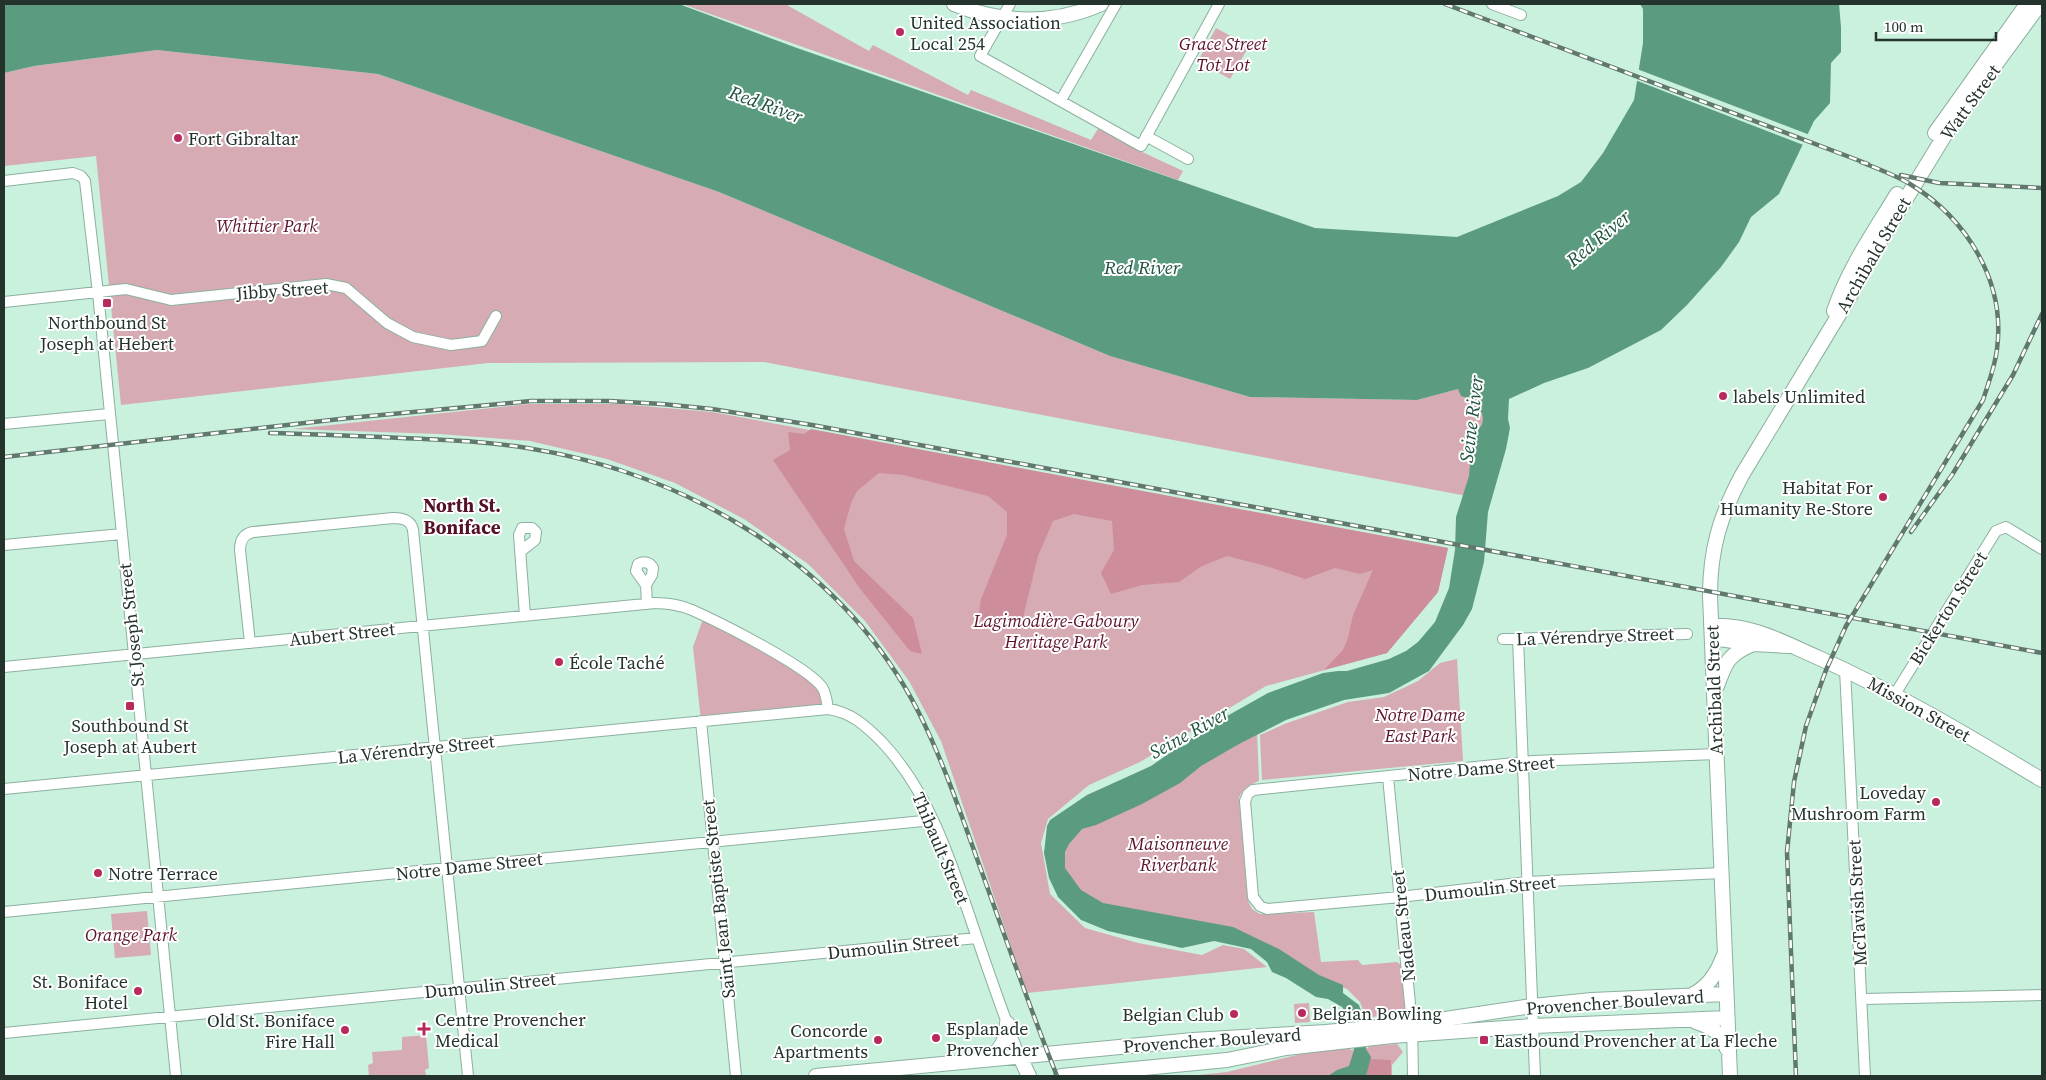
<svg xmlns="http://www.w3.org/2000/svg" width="2046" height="1080" font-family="'Source Serif 4',serif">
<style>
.green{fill:#d7abb4}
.forest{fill:#cd8d9b}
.water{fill:#5b9c80}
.pier{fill:#caf0de}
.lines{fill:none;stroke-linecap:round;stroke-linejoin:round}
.street-casing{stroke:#8cb09f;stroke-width:12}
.secondary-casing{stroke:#8cb09f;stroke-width:16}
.street{stroke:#fff;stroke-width:10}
.secondary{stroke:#fff;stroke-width:14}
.rail-casing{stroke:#61796d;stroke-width:4.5}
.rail{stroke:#fff;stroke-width:2.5;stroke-dasharray:8;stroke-linecap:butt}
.poi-dot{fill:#b82a5d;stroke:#fff;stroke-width:2}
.labels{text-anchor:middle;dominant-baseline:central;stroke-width:4;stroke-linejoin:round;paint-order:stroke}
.poi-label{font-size:18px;fill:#24332c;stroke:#fff;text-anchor:start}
.park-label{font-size:18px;font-style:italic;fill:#5d122c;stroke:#fff}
.street-label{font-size:18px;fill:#24332c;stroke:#fff}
.water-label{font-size:19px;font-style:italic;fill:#205440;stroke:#fff}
.neighbourhood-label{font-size:19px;font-weight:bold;fill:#541027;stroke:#fff}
</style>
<rect width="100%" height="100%" fill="#caf0de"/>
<path class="green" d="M 682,4 L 785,4 L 869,51 L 873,45 L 968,95 L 971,90 L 1091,140 L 1099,127 L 1138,150 L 1183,171 L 1178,180 Z
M 1216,28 L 1249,46 L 1230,79 L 1198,61 Z
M 157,50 L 378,74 L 719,192 L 1110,356 L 1250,397 L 1417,400 L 1458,389 L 1491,397 L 1472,497 L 764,362 L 488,363 L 121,405 L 96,156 L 4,166 L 4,73 L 34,66 Z
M 528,404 L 620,404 L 712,412 L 1448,548 L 1438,592 L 1387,653 L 1266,686 L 1140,762 L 1089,785 L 1048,819 L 1041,843 L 1050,894 L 1085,928 L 1138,943 L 1202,955 L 1223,945 L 1244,949 L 1267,967 L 1027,993 L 941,741 L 909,681 L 865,621 L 808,564 L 744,519 L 675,483 L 607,459 L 530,441 L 439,434 L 293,429 Z
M 704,616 L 816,681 L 828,709 L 701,721 L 693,647 Z
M 1457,659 L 1463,761 L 1262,780 L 1260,735 L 1287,723 L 1348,702 L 1384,697 L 1418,681 L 1440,663 Z
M 1257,731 L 1259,781 C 1249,785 1243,788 1239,798 L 1248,901 L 1252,909 L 1260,914 L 1314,912 L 1321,962 L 1358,960 L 1362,965 L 1397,962 L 1401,965 L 1405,1012 L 1366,1018 L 1360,1002 L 1347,989 L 1321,978 L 1231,931 L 1113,911 L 1076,890 L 1062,865 L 1068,837 Z
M 147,911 L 151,955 L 115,958 L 111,914 Z
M 1309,1003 L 1310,1022 L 1295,1023 L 1294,1004 Z
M 426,1035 L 429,1068 L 425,1070 L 426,1076 L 369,1076 L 368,1065 L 373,1063 L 372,1052 L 402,1050 L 402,1037 Z
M 1397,1044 L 1403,1052 L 1392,1065 L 1392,1076 L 1190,1076 L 1227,1072 L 1305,1053 L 1349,1048 L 1351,1050 L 1368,1048 L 1369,1046 Z"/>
<path class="forest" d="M 811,429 L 1448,548 L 1438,592 L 1387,653 L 1324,670 L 1343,650 L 1348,638 L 1353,615 L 1373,570 L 1360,574 L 1335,568 L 1305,579 L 1266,566 L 1227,556 L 1202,566 L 1179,582 L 1142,585 L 1111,594 L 1101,573 L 1114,550 L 1112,521 L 1074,514 L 1053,521 L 1038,556 L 1020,630 L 984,625 L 979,612 L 981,599 L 1007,535 L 1007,512 L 988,496 L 903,475 L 879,473 L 857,491 L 851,503 L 844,529 L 854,561 L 913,618 L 922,654 L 910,651 L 861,590 L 773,460 L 790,450 L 788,432 L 804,434 Z
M 1370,1059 L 1391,1060 L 1391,1076 L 1366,1076 Z"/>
<path class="water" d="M 4,4 L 679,4 L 797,48 L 1315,228 L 1457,237 L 1558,196 L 1581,182 L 1603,153 L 1634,100 L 1643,43 L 1643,9 L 1640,4 L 1839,4 L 1841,27 L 1841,52 L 1831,63 L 1830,103 L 1814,121 L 1779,194 L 1751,217 L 1739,242 L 1721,267 L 1687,305 L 1661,330 L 1588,368 L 1544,383 L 1509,399 L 1508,419 L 1510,428 L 1506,449 L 1488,512 L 1484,562 L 1472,609 L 1463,625 L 1429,671 L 1389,693 L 1344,700 L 1286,720 L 1239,744 L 1201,766 L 1180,783 L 1142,804 L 1096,825 L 1082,829 L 1069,844 L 1065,852 L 1065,868 L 1081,890 L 1103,903 L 1233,927 L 1279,949 L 1319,975 L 1343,985 L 1343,993 L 1359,1005 L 1362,1014 L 1366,1049 L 1371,1057 L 1366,1076 L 1328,1076 L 1337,1070 L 1349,1066 L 1354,1050 L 1350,1019 L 1342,1007 L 1328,999 L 1316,997 L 1286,978 L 1272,972 L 1267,962 L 1251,949 L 1214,941 L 1182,948 L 1108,931 L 1081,920 L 1058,897 L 1049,878 L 1044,853 L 1047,826 L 1050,820 L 1087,795 L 1151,766 L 1177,748 L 1186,745 L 1195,734 L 1268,693 L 1323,673 L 1338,671 L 1347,671 L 1389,659 L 1406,651 L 1418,642 L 1435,622 L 1449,588 L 1455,550 L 1456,517 L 1469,476 L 1470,464 L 1475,450 L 1473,437 L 1475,432 L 1482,425 L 1483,419 L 1482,413 L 1474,402 L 1471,399 L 1461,396 L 1458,389 L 1417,400 L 1250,397 L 1110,356 L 719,192 L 378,74 L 157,50 L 34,66 L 4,73 Z"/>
<path class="pier" d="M 1637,69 L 1810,135 L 1806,146 L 1635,80 Z"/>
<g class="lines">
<defs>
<path id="street" d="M 1010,4 L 980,56 L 1141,146 L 1219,4
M 1492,4 L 1521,15
M 1061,100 L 1116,4
M 1146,136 L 1188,159
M 4,181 L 73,173 L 81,176 L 85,181 L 98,293 L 176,1076
M 4,302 L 126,289 L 171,300 L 326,284 L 346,288 L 387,323 L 413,337 L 451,345 L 482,341 L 496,316
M 4,424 L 109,414
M 4,545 L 122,534
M 521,551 L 535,540 L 536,532 L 532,528 L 522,528 L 519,535 L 525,616
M 646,585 L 636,571 L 638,564 C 644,561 650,562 653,568 L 652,575 L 646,585 L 647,604
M 1518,638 L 1535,1076
M 1503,639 L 1687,634
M 250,643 L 240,550 C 240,541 243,534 253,532 L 393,518 C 403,518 411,520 413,530 L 468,1076
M 4,667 L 655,603 C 668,603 680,605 692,610 C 719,622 807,666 822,687 C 826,693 827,701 828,709 C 851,712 866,726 882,742 C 932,795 953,868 976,935 C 990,976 1004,1017 1020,1057
M 1845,669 L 1865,1076
M 1895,694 L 1996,531 L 2006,527 L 2042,549
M 701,721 L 736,1076
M 1717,754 L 1533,761 L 1253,790 L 1248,794 L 1245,801 L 1253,897 L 1260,906 L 1267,909 L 1400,897 L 1527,882 L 1722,873
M 1388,777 L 1412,1024 L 1413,1076
M 4,789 L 828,709
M 4,912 L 933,820
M 1863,999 L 2042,995
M 4,1033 L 977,938"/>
<path id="secondary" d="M 954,4 C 1002,24 1054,25 1101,4
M 1935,133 L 2027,4
M 1834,311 C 1848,269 1874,232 1897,194
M 1711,626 C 1753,624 1782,642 1819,658 C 1897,693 1969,736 2042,780
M 1712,638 L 1754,644 L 1789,646
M 1717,686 C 1726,661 1729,654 1753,644
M 1692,995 C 1708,987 1717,974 1723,957
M 1696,1022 C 1712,1027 1721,1033 1727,1049
M 1020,1057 L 1029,1076
M 989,1059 C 1002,1048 1006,1040 1007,1023
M 816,1076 L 1193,1040 L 1326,1032 L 1412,1024 L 1532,1006 L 1592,1000 L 1726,994
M 1061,1076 L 1227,1060 L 1286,1048 L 1392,1036 L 1533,1026 L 1727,1018
M 1730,1076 L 1710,596 C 1710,549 1720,516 1742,475 L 1849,298 L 1868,261 L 1951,125 L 2040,4"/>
</defs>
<use href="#street" class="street-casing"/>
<use href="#secondary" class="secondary-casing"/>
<use href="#street" class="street"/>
<use href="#secondary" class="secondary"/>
<defs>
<path id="rail" d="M 1445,4 L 1868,164
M 1901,175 L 1939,183 L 2042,188
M 270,433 C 314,434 358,436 402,438 C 443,440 485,441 527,448 C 687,473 844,564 919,713 C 942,759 959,808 976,856 C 1003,930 1028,1004 1057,1076
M 4,457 L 349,418 L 531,401 L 609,401 L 662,404 L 712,409 L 812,425 L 2042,653
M 1911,532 L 1952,475 L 2013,375 L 2042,314
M 1796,1076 L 1787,852 L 1794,782 L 1806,726 L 1826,670 L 1846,626 L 1983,400 C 1988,384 1995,367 1997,349 C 2006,281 1966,218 1910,184 C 1895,175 1878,169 1861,162"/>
</defs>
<use href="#rail" class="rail-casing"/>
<use href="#rail" class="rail"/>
</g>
<g class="poi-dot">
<circle cx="900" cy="32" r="5"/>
<circle cx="178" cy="138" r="5"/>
<rect x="102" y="298" width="10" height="10" rx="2.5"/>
<circle cx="1723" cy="396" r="5"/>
<circle cx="1883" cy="497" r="5"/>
<circle cx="559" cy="662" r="5"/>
<rect x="125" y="701" width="10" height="10" rx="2.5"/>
<circle cx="1936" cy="802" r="5"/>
<circle cx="98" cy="873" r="5"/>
<circle cx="138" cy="991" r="5"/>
<circle cx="1302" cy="1013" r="5"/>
<circle cx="1234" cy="1014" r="5"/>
<path d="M421.5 1021.5h5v5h5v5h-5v5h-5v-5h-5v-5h5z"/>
<circle cx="345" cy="1030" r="5"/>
<circle cx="936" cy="1038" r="5"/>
<circle cx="878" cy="1040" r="5"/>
<rect x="1479" y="1035" width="10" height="10" rx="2.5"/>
</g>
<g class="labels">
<g class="poi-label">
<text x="910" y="22">United Association<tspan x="910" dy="21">Local 254</tspan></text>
<text x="188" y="138">Fort Gibraltar</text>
<text x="107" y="322" text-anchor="middle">Northbound St<tspan x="107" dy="21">Joseph at Hebert</tspan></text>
<text x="1733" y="396">labels Unlimited</text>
<text x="1873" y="487" text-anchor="end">Habitat For<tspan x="1873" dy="21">Humanity Re-Store</tspan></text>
<text x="569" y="662">École Taché</text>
<text x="130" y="725" text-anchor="middle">Southbound St<tspan x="130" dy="21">Joseph at Aubert</tspan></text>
<text x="1926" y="792" text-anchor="end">Loveday<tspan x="1926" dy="21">Mushroom Farm</tspan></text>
<text x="108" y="873">Notre Terrace</text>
<text x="128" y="981" text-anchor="end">St. Boniface<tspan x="128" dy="21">Hotel</tspan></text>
<text x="1312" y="1013">Belgian Bowling</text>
<text x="1224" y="1014" text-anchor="end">Belgian Club</text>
<text x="435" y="1019">Centre Provencher<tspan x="435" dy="21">Medical</tspan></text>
<text x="335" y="1020" text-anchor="end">Old St. Boniface<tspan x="335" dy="21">Fire Hall</tspan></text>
<text x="946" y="1028">Esplanade<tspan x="946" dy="21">Provencher</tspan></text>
<text x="868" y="1030" text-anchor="end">Concorde<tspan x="868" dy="21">Apartments</tspan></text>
<text x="1494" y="1040">Eastbound Provencher at La Fleche</text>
</g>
<g class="park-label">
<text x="1223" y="43">Grace Street<tspan x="1223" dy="21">Tot Lot</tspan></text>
<text x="267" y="225">Whittier Park</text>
<text x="1056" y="620">Lagimodière-Gaboury<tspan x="1056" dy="21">Heritage Park</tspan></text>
<text x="1420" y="714">Notre Dame<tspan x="1420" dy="21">East Park</tspan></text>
<text x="1178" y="843">Maisonneuve<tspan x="1178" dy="21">Riverbank</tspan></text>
<text x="131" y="934">Orange Park</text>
</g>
<g class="street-label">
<text transform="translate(1970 102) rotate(-54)">Watt Street</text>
<text transform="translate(1873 255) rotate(-60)">Archibald Street</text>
<text transform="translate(282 290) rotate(-4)">Jibby Street</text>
<text transform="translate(1948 608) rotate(-58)">Bickerton Street</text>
<text transform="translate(131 625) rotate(-96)">St Joseph Street</text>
<text transform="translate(342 634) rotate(-6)">Aubert Street</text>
<text transform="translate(1595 636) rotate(-2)">La Vérendrye Street</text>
<text transform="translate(1714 690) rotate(-92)">Archibald Street</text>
<text transform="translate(1919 709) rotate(29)">Mission Street</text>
<text transform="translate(416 749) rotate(-6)">La Vérendrye Street</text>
<text transform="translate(1481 768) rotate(-5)">Notre Dame Street</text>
<text transform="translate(941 848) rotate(67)">Thibault Street</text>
<text transform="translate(469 866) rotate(-6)">Notre Dame Street</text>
<text transform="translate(1490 888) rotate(-6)">Dumoulin Street</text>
<text transform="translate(718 899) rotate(-96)">Saint Jean Baptiste Street</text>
<text transform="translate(1857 903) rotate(-93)">McTavish Street</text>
<text transform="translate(1403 926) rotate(-96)">Nadeau Street</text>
<text transform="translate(893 946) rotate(-6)">Dumoulin Street</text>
<text transform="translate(490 985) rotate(-6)">Dumoulin Street</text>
<text transform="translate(1615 1002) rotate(-4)">Provencher Boulevard</text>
<text transform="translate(1212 1040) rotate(-4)">Provencher Boulevard</text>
</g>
<g class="water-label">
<text transform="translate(766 104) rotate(20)">Red River</text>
<text transform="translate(1598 238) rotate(-40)">Red River</text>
<text x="1142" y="267">Red River</text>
<text transform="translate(1471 419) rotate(-83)">Seine River</text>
<text transform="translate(1189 732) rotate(-29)">Seine River</text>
</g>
<g class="neighbourhood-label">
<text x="462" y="505">North St.<tspan x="462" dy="22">Boniface</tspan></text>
</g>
</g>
<rect width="2046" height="1080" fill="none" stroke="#24332c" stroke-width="10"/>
<path d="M1876 32v8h120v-8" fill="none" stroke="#24332c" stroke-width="2.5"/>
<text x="1884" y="32" font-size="15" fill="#24332c" stroke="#ffffff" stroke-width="4" paint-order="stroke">100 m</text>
</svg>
